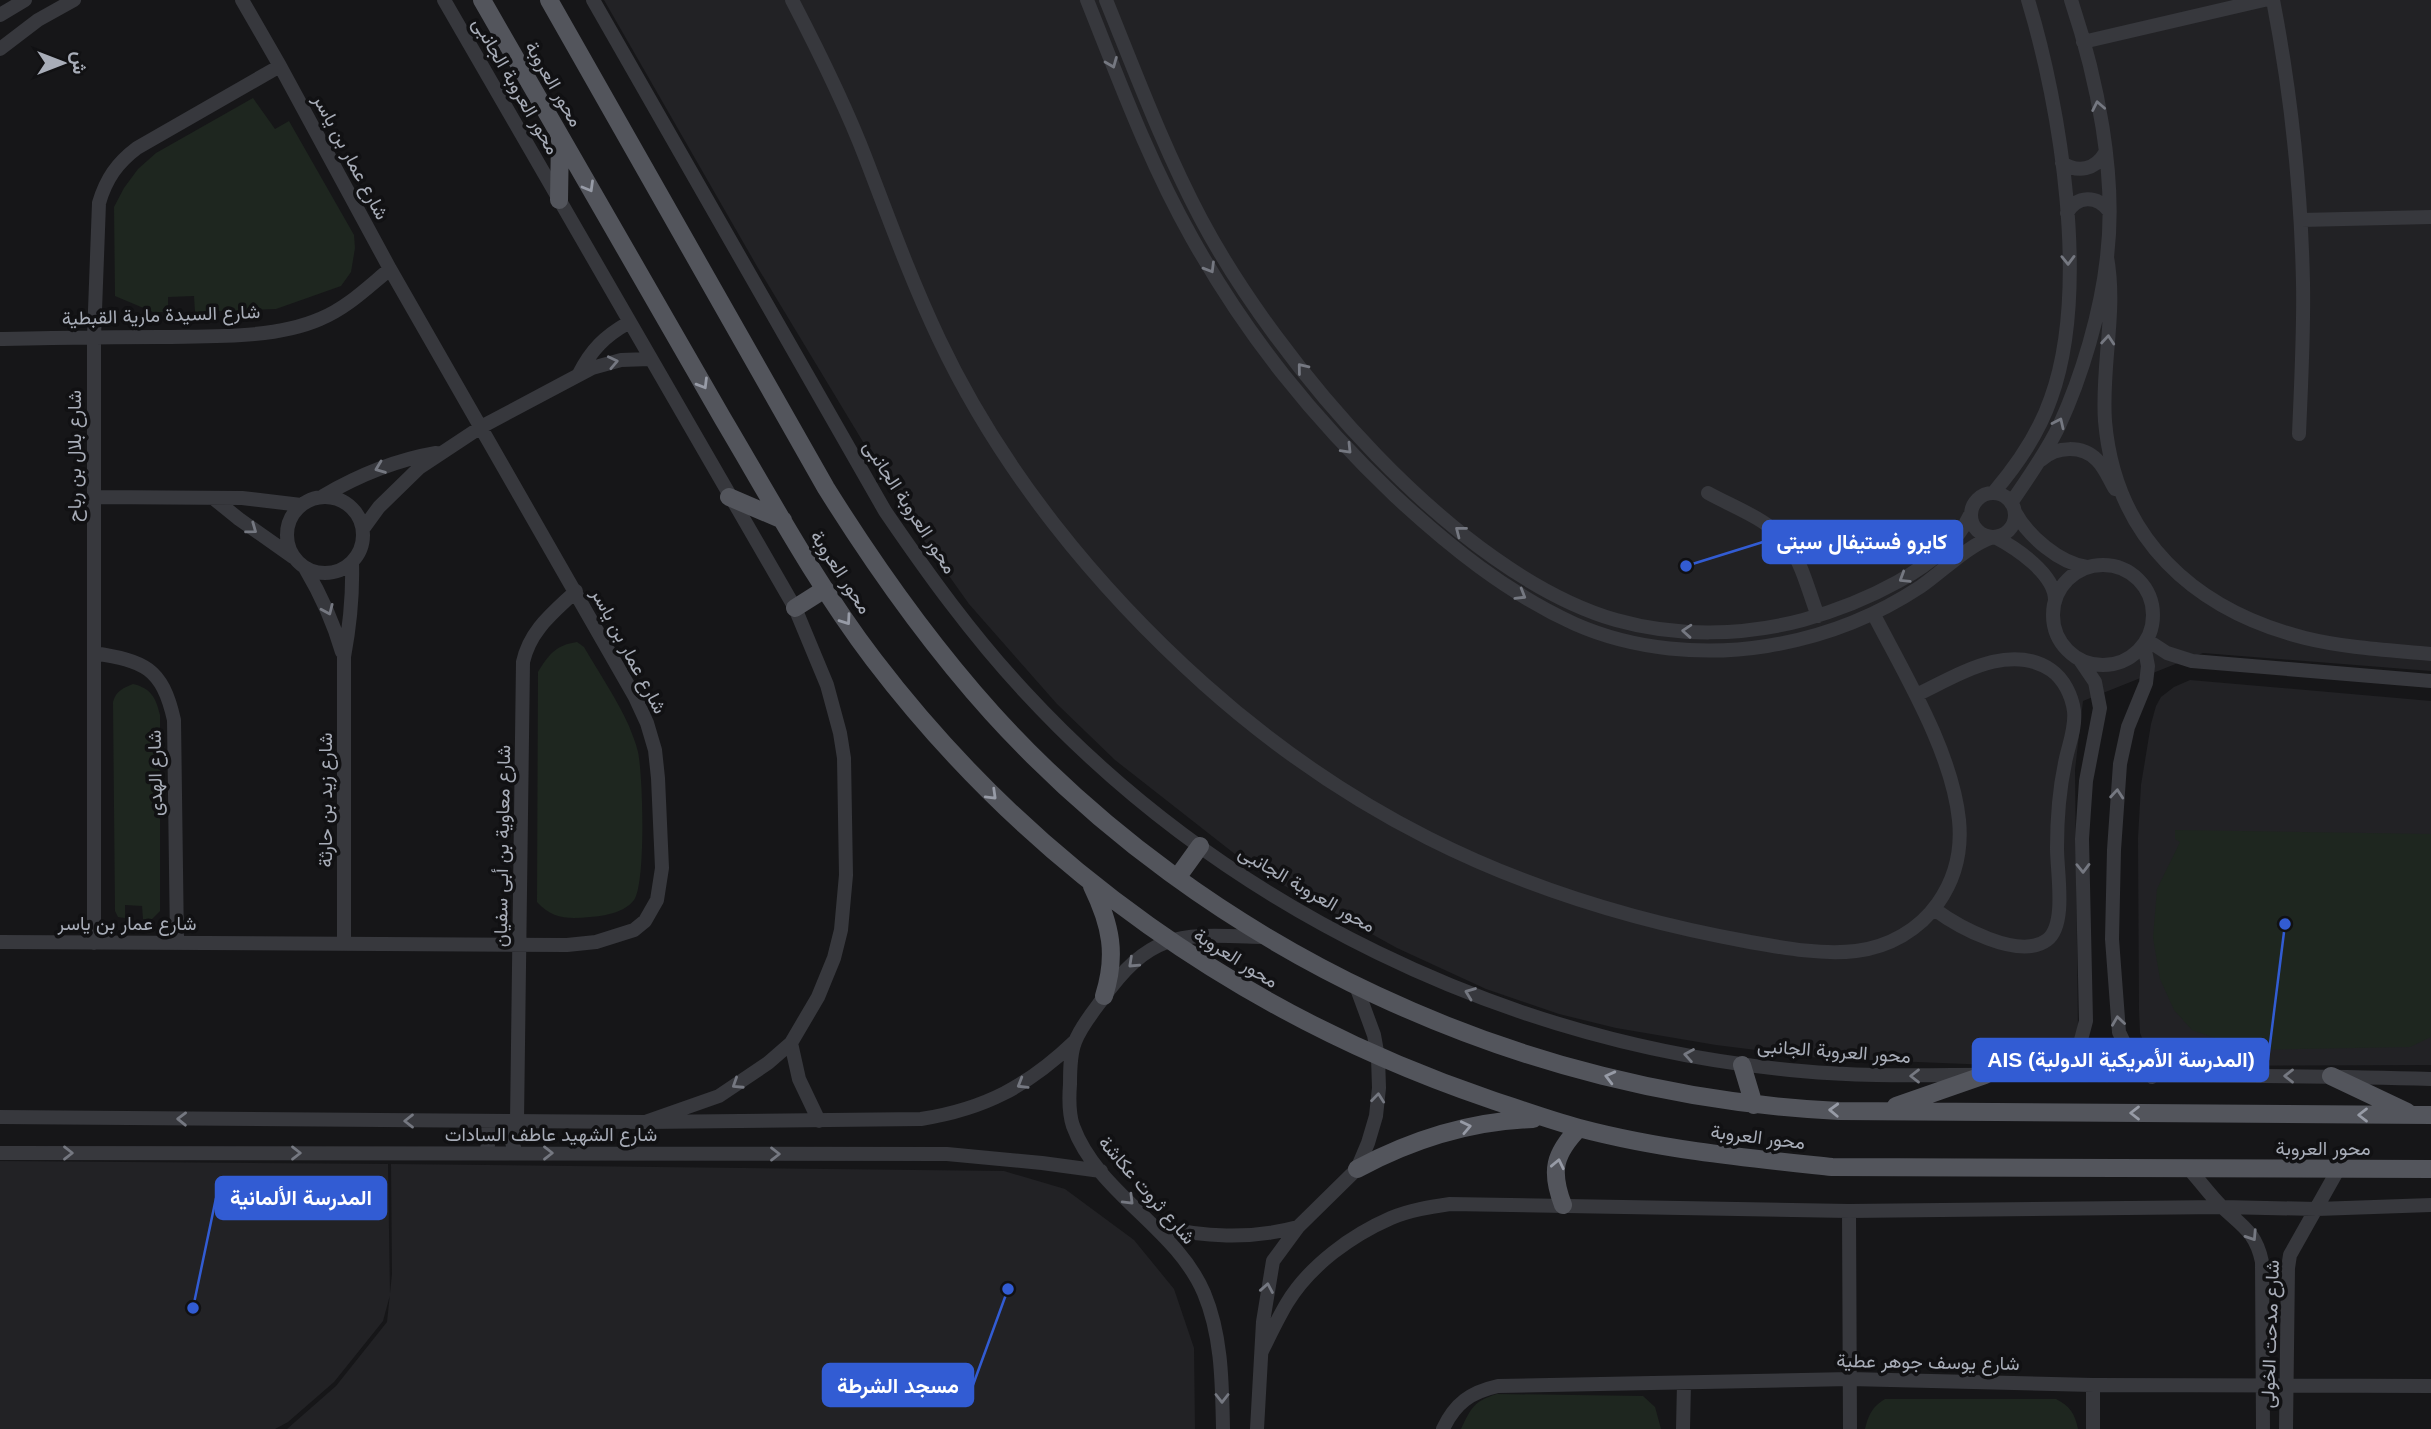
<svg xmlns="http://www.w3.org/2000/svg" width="2431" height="1429" font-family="Helvetica,Vazirmatn,sans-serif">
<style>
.built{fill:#222225}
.green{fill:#1e261f}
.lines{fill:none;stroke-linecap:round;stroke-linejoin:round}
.minor{stroke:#37383d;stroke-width:14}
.major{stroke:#53555c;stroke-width:18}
.oneway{stroke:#757881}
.oneway2{stroke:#979ba6}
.labels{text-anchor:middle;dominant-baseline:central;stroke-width:7;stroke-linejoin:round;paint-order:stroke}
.street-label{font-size:19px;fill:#a8adb8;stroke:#111113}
.leader{fill:none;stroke:#325cd3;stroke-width:2.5}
.callout-dot{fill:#325cd3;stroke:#111113;stroke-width:2.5}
.callout{fill:#325cd3;stroke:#325cd3;stroke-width:2.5}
.callout-label{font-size:21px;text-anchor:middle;font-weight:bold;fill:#fff}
</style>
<rect width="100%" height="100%" fill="#161618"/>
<path class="built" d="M 604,0 L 2431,0 L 2431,671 L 2203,653 L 2083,701 L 2075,770 L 2078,1033 L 2076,1046 L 2065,1059 L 2043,1067 L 1819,1058 L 1716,1045 L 1616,1028 L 1559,1014 L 1486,989 L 1397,948 L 1254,869 L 1115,760 L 1057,704 L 969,604 L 915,528 L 758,268 Z
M 2190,680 L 2431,701 L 2431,1065 L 2183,1066 L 2168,1062 L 2143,1040 L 2140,1033 L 2139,1010 L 2138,838 L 2141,785 L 2151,724 L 2156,706 L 2161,697 L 2174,687 Z
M 0,1161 L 388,1164 L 390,1295 L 383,1321 L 334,1382 L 288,1422 L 275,1429 L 0,1429 Z
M 391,1164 L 1004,1171 L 1065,1189 L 1134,1240 L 1174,1289 L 1194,1348 L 1195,1429 L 287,1429 L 336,1386 L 387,1322 L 392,1274 Z"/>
<path class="green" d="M 253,98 L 275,129 L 289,121 L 354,235 L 355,248 L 351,272 L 341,286 L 276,309 L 195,312 L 194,296 L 168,297 L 168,312 L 153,312 L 115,296 L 114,207 L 124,188 L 138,169 L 156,153 Z
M 577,642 L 584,647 C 599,673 617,699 629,726 C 632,734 636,743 638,752 C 643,775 646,883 634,900 C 624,913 604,916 590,917 C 568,919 552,919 537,902 L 538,672 C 549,654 556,645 577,642 Z
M 133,684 C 151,688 156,698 160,715 L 160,911 L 152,919 L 143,919 L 142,906 L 125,905 L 125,918 L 118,917 L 115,911 L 113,702 C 116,691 123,688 133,684 Z
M 2175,830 L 2431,834 L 2431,1037 L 2410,1047 L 2249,1050 L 2192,1030 L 2174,1010 L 2160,979 L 2153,938 L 2157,889 L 2180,842 L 2175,839 Z
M 1497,1394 L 1643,1396 L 1655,1407 L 1661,1429 L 1461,1429 C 1471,1408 1474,1401 1497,1394 Z
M 1885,1399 L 2056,1399 C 2070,1406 2075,1414 2078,1429 L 1865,1429 C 1869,1414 1872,1407 1885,1399 Z"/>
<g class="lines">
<path class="minor" d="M 444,0 L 795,608 L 827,685 L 840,733 L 844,758 L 846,875 L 841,930 L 834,958 L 818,997 L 791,1043 L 768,1063 L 719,1096 L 645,1122
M 593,0 L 885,511 C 928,574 972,635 1024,691 C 1224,908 1508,1045 1801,1071 C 1874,1078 1947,1074 2020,1075 C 2157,1075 2294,1075 2431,1079
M 792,0 C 819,52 845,104 866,159 C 889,219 911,280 939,339 C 1001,470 1096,587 1204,684 C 1271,744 1347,797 1428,838 C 1529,889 1638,922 1750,942 C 1784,948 1822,955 1856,951 C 1889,947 1919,930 1938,903 C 1955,879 1962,850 1959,820 C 1952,752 1905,675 1874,615
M 1087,0 C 1119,80 1149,162 1192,238 C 1247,336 1313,418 1395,496 C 1449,546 1507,593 1575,624 C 1634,650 1704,656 1767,646 C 1823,637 1873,618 1920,587 C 1942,572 1968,545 1993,537
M 1106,0 C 1136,74 1164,149 1201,219 C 1277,362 1456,574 1616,620 C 1676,637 1743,636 1803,620 C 1857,605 1946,568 1970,515
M 2273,0 C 2291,93 2301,188 2303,283 C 2304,333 2301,384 2299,434
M 0,15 L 25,0
M 2083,42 L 2264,0
M 0,49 L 38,20 L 74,0
M 2062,163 C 2078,173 2095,170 2105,153
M 2067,213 C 2077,195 2097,195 2109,211
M 2301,220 L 2431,217
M 2107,257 C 2117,312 2101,366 2105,421 C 2115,538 2194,610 2305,638 C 2346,648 2389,650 2431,654
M 0,339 C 54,338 107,337 161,337 C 211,336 274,339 320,319 C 347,308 368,287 390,269
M 579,374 C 591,350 605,336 628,323
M 2041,460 C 2057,446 2082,445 2097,460 C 2105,468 2109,479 2115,489
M 1994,492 C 2018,464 2039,433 2051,398 C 2090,290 2061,108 2028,0
M1971 515a22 22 0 1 1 44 0a22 22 0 1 1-44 0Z
M 1708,493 C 1735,508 1771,520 1789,546 C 1803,566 1809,593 1818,616
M 323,496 C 359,475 395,460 436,453
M287 535a38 38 0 1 1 76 0a38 38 0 1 1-76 0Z
M 94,497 L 242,498 L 301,505
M 213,498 L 239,519 L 293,557
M 2011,503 C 2028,478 2046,453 2059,426 C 2082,376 2101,312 2107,257 C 2117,175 2097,78 2071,0
M 2015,512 C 2028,536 2059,563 2087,567
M 363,529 L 379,507 L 419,468 L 481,427 L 592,368 L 621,360 L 650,359
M 1995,537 C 2016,548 2055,574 2055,600
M2053 615a50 50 0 1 1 100 0a50 50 0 1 1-100 0Z
M 305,568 C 321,595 333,621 342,652
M 2147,640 L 2167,653 L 2192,661 L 2431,681
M 2144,645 L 2148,666 L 2146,683 L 2128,727 L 2120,764 L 2114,850 L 2112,939 L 2119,1032 L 2133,1062 L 2152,1077
M 94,653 C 144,661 162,667 174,720 L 177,943
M 1916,695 C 1955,677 2008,641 2051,670 C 2064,679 2072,696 2074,711 C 2076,729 2068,746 2065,763 C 2059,791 2057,820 2057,848 C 2057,873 2067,925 2047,940 C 2019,961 1957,926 1934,909
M 0,942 L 567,945 L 596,942 L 634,930 L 645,921 L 657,900 L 662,868 L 658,778 L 655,750 L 647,723 L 635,697 L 390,269 L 280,66 L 242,0
M 94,943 L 94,337 L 99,203 C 106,179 117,163 137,148 L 280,66
M 344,944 L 344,657 C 350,625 353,595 352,562
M 791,1043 L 799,1079 L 819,1121
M 2055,1075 L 2066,1067 L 2078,1051 L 2086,1021 L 2082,839 L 2086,781 L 2100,708 L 2095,682 L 2080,660
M 0,1117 L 645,1122 L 921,1119 C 985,1109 1028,1086 1075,1041
M 0,1153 L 947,1154 L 1042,1163 L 1101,1171
M 486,1153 L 490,1136 L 486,1121
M 516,1153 L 510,1137 L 517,1121 L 523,662 C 530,630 553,613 576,591
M 2189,1169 C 2200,1181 2210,1195 2221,1206 C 2242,1226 2256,1232 2262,1262 L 2263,1429
M 1849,1211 L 1850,1429
M 1155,1226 C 1204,1237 1249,1240 1298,1227
M 1262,1351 C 1270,1335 1278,1318 1287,1303 C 1310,1265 1352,1235 1391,1218 C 1410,1210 1430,1207 1450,1204 L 1849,1211 L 2222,1207 L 2317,1209 L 2431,1205
M 1223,1429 C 1222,1383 1222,1336 1204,1293 C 1176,1227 1098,1194 1073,1126 C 1069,1114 1069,1097 1070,1084 C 1070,1071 1070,1054 1075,1042 C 1080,1028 1092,1013 1101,1001 C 1153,927 1183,935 1267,937
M 1257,1429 L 1263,1322 L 1273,1261 L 1298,1227 L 1357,1169 L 1368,1143 L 1376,1116 L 1379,1088 L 1378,1057 L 1374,1035 L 1356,986
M 1443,1429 C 1455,1403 1471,1392 1498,1386 L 1850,1379 L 2093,1385 L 2431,1386
M 1683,1429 L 1684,1383
M 2093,1429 L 2093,1385
M 2286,1429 L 2288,1268 L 2290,1255 L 2339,1168"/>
<path class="major" d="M 482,0 C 562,140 642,280 723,419 C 771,500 817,585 874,660 C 1031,866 1245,1016 1489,1099 C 1519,1109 1549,1120 1579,1128 C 1662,1150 1747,1158 1832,1167 L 2431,1169
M 549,0 L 826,488 C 876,568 929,643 992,713 C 1207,950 1520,1096 1839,1111 L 2431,1115
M 559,200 L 560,137
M 729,497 L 783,520
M 795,608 L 825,589
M 1177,878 L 1200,846
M 1092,886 C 1111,925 1117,955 1104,996
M 1742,1065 L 1754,1105
M 2331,1076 L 2407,1112
M 1896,1106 L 1985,1075
M 1357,1169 C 1413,1139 1470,1121 1533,1119
M 1563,1205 C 1550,1171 1554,1154 1579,1128"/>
</g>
<defs><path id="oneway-chevron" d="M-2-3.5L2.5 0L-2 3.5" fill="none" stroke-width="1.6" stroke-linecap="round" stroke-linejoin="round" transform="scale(1.75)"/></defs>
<g class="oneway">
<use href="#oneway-chevron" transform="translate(1112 63) rotate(68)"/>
<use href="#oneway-chevron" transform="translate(2098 106) rotate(-101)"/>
<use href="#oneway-chevron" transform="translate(2068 260) rotate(89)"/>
<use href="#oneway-chevron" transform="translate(1210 268) rotate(59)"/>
<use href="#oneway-chevron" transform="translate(2108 340) rotate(-85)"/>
<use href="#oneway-chevron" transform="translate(613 362) rotate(-12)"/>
<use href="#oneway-chevron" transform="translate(1302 368) rotate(-129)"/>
<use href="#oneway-chevron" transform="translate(2059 423) rotate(-65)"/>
<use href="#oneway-chevron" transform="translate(1347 449) rotate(46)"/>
<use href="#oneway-chevron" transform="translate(380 468) rotate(159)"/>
<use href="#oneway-chevron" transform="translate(252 529) rotate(36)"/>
<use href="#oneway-chevron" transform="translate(1460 531) rotate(-142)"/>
<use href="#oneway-chevron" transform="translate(1904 578) rotate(148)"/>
<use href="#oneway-chevron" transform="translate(1521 595) rotate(31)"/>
<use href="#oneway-chevron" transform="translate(328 610) rotate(66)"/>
<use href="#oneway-chevron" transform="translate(1687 631) rotate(-176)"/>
<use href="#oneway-chevron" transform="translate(2117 794) rotate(-85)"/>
<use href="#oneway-chevron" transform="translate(2083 868) rotate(89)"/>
<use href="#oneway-chevron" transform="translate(1133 963) rotate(137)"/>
<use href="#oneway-chevron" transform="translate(1470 993) rotate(-159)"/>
<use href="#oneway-chevron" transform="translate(2118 1021) rotate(-98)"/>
<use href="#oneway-chevron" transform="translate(1689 1055) rotate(-170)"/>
<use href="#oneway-chevron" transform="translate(1915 1076) rotate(-180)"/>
<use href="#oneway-chevron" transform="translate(2289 1076) rotate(180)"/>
<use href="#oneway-chevron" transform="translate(737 1084) rotate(147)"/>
<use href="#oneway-chevron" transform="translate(1022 1084) rotate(149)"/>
<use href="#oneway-chevron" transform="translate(1378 1098) rotate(-84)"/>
<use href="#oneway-chevron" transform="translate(182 1119) rotate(-179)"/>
<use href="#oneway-chevron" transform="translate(409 1121) rotate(-180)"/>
<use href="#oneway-chevron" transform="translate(68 1153)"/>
<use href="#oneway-chevron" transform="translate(296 1153)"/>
<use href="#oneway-chevron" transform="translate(548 1153)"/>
<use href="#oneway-chevron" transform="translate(775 1154)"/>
<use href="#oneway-chevron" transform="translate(1129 1200) rotate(45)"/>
<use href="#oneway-chevron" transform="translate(2252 1236) rotate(57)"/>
<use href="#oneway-chevron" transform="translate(1267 1288) rotate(-80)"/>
<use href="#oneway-chevron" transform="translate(1222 1398) rotate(90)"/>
</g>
<g class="oneway2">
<use href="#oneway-chevron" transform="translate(589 187) rotate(60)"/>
<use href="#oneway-chevron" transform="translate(703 384) rotate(59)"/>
<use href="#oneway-chevron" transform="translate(846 620) rotate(55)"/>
<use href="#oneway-chevron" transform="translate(992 795) rotate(44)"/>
<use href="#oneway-chevron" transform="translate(1610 1077) rotate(-166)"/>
<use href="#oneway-chevron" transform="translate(1834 1110) rotate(-178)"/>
<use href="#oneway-chevron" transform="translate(2135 1113) rotate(-180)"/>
<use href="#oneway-chevron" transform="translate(2363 1115) rotate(-180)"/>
<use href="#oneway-chevron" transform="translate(1466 1127) rotate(-12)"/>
<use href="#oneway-chevron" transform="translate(1558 1164) rotate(-78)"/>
</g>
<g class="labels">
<g class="street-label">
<text transform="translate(554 84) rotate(60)">محور العروبة</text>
<text transform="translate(516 86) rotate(60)">محور العروبة الجانبى</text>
<text transform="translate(351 157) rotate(62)">شارع عمار بن ياسر</text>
<text transform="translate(161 315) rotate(-2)">شارع السيدة مارية القبطية</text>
<text transform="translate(74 456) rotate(-90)">شارع بلال بن رباح</text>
<text transform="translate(910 507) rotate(57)">محور العروبة الجانبى</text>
<text transform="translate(841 572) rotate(57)">محور العروبة</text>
<text transform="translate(629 651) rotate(62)">شارع عمار بن ياسر</text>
<text transform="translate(155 773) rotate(-91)">شارع الهدى</text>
<text transform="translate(325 800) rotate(-90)">شارع زيد بن حارثة</text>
<text transform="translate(502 846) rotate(-89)">شارع معاوية بن أبى سفيان</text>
<text transform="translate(1307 889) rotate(30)">محور العروبة الجانبى</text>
<text x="127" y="923">شارع عمار بن ياسر</text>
<text transform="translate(1236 958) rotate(32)">محور العروبة</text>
<text transform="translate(1834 1051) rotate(4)">محور العروبة الجانبى</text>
<text x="551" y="1134">شارع الشهيد عاطف السادات</text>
<text transform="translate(1758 1137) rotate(7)">محور العروبة</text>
<text x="2323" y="1148">محور العروبة</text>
<text transform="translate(1147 1190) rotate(49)">شارع ثروت عكاشة</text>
<text transform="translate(2270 1334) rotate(-88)">شارع مدحت الخولى</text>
<text transform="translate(1928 1362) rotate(1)">شارع يوسف جوهر عطية</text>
</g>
</g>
<path class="leader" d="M1686 566L1763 542M2285 924L2268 1060M193 1308L216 1198M1008 1289L973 1385"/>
<g class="callout-dot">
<circle cx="1686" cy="566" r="7"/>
<circle cx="2285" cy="924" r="7"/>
<circle cx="193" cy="1308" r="7"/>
<circle cx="1008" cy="1289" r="7"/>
</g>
<g class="callout">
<rect x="1763" y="521" width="199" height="42" rx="7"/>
<rect x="1973" y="1039" width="295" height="42" rx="7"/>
<rect x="216" y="1177" width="170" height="42" rx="7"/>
<rect x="823" y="1364" width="150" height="42" rx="7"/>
</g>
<g class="callout-label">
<text x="1862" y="549">كايرو فستيفال سيتى</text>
<text x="2121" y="1067">AIS (المدرسة الأمريكية الدولية)</text>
<text x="301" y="1205">المدرسة الألمانية</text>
<text x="898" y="1393">مسجد الشرطة</text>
</g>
<g transform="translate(63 63) rotate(90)" stroke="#111113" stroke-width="5" paint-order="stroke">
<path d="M0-5L12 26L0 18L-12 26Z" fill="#a8adb8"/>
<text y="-10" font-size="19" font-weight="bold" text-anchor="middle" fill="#a8adb8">ش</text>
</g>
</svg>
